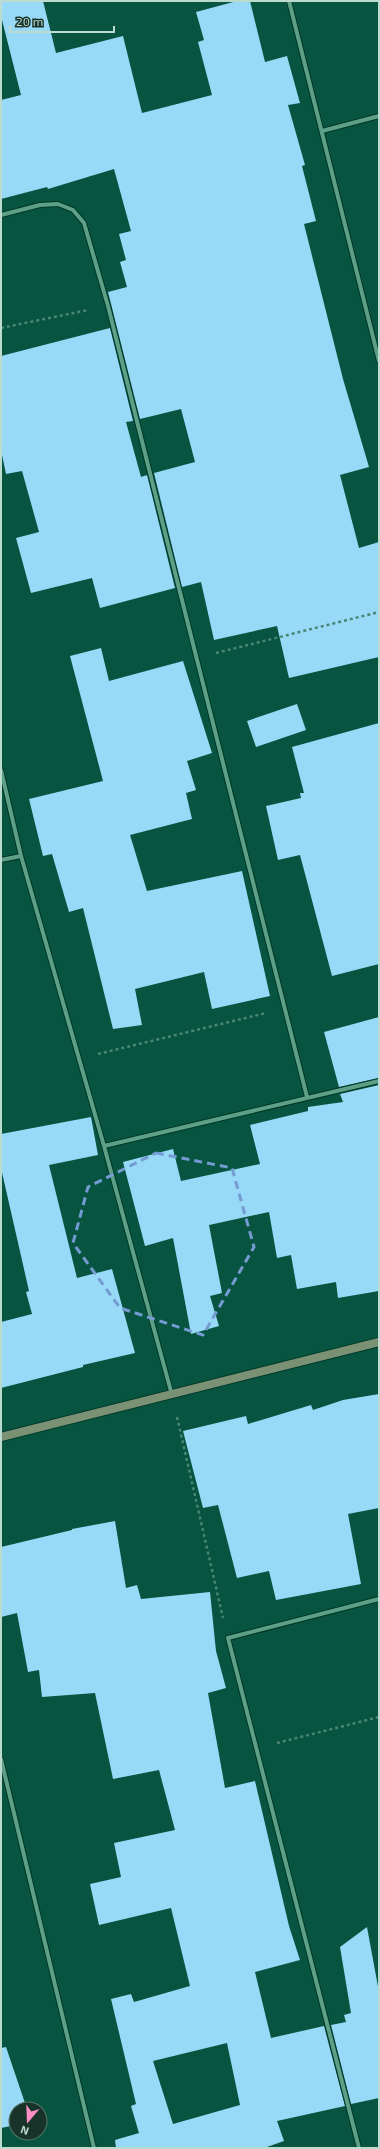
<svg xmlns="http://www.w3.org/2000/svg" width="380" height="2149" font-family="'Exo 2',sans-serif">
<style>
.building{fill:#98d9f7;fill-rule:evenodd}
.lines{fill:none;stroke-linecap:round;stroke-linejoin:round}
.street-casing{stroke:#003728;stroke-width:6}
.secondary-casing{stroke:#003728;stroke-width:10}
.path{stroke:#498674;stroke-width:2.5;stroke-dasharray:3 3;stroke-linecap:butt}
.street{stroke:#5d9f87;stroke-width:4}
.secondary{stroke:#7b9173;stroke-width:8}
.marked{fill:none;stroke:#749cd2;stroke-width:3;stroke-dasharray:8 5;stroke-linejoin:round}
</style>
<rect width="100%" height="100%" fill="#075440"/>
<path class="building" d="M 1,1 L 43,1 L 56,53 L 123,36 L 142,113 L 212,95 L 198,42 L 204,40 L 196,12 L 237,1 L 250,1 L 265,62 L 287,56 L 300,103 L 288,105 L 305,165 L 302,166 L 316,221 L 304,224 L 343,379 L 369,467 L 340,475 L 359,548 L 379,542 L 379,657 L 289,678 L 277,626 L 214,640 L 201,582 L 182,587 L 154,473 L 195,462 L 181,409 L 140,419 L 108,292 L 127,287 L 120,262 L 126,260 L 119,234 L 131,231 L 114,169 L 48,189 L 47,187 L 1,199 L 1,100 L 21,95 L 1,16 Z
M 110,328 L 133,421 L 126,422 L 141,477 L 147,475 L 175,588 L 100,608 L 92,578 L 31,593 L 16,538 L 39,532 L 22,471 L 6,474 L 1,450 L 1,356 Z
M 101,648 L 109,681 L 183,661 L 212,753 L 187,761 L 196,790 L 186,793 L 192,819 L 130,835 L 147,891 L 242,871 L 270,996 L 212,1009 L 204,972 L 135,989 L 142,1025 L 113,1029 L 83,908 L 69,912 L 52,854 L 43,856 L 29,799 L 103,781 L 70,656 Z
M 297,704 L 306,730 L 256,747 L 247,721 Z
M 379,723 L 379,964 L 332,976 L 300,855 L 278,860 L 266,806 L 301,798 L 300,793 L 304,793 L 292,747 Z
M 379,1017 L 379,1078 L 339,1087 L 324,1032 Z
M 379,1085 L 379,1291 L 338,1298 L 336,1282 L 297,1289 L 291,1255 L 277,1258 L 269,1212 L 209,1225 L 222,1293 L 210,1296 L 219,1326 L 191,1334 L 173,1238 L 145,1246 L 123,1162 L 173,1149 L 181,1181 L 260,1164 L 250,1125 L 308,1111 L 308,1107 L 343,1102 L 340,1094 Z
M 91,1117 L 98,1155 L 49,1165 L 77,1278 L 112,1269 L 135,1353 L 83,1365 L 83,1367 L 1,1388 L 1,1322 L 32,1314 L 26,1292 L 29,1291 L 1,1168 L 1,1134 Z
M 379,1394 L 379,1508 L 348,1514 L 361,1584 L 276,1600 L 269,1571 L 237,1578 L 218,1505 L 203,1508 L 183,1431 L 246,1416 L 248,1424 L 311,1405 L 313,1410 L 343,1400 Z
M 115,1521 L 126,1588 L 137,1585 L 141,1599 L 210,1592 L 216,1651 L 226,1688 L 208,1693 L 225,1788 L 255,1781 L 289,1926 L 300,1960 L 255,1972 L 271,2038 L 324,2026 L 345,2106 L 277,2121 L 284,2141 L 264,2148 L 116,2148 L 115,2140 L 139,2133 L 131,2106 L 136,2104 L 111,1999 L 131,1994 L 134,2002 L 190,1986 L 171,1908 L 99,1925 L 90,1884 L 121,1877 L 114,1843 L 175,1830 L 159,1770 L 113,1779 L 95,1693 L 42,1697 L 39,1670 L 28,1672 L 17,1613 L 1,1617 L 1,1547 L 72,1530 L 72,1529 ZM 227,2043 L 240,2105 L 173,2124 L 153,2061 Z
M 367,1927 L 379,1992 L 379,2098 L 351,2104 L 331,2025 L 346,2022 L 344,2015 L 351,2013 L 340,1947 Z
M 6,2047 L 27,2109 L 16,2109 L 16,2125 L 1,2128 L 1,2048 Z"/>
<g class="lines">
<defs>
<path id="street" d="M 289,1 L 379,361
M 322,131 L 379,116
M 1,215 L 40,205 L 58,204 L 73,210 L 84,223 L 108,306 L 307,1097
M 1,770 L 21,856 L 104,1146 L 172,1395
M 1,860 L 21,856
M 104,1146 L 379,1081
M 1,1759 L 94,2148
M 359,2148 L 228,1638 L 379,1599"/>
<path id="secondary" d="M 1,1437 L 379,1342"/>
</defs>
<use href="#street" class="street-casing"/>
<use href="#secondary" class="secondary-casing"/>
<path class="path" d="M 1,328 L 88,310
M 216,653 L 379,612
M 98,1054 L 266,1013
M 177,1417 L 223,1618
M 277,1743 L 379,1717"/>
<use href="#street" class="street"/>
<use href="#secondary" class="secondary"/>
</g>
<path class="marked" d="M 156,1153 L 232,1168 L 254,1247 L 203,1335 L 120,1308 L 73,1243 L 88,1187 Z"/>
<rect width="380" height="2149" fill="none" stroke="#bbdbce" stroke-width="4"/>
<g transform="translate(28 2121) rotate(199)"><circle r="19" fill="#18342a" stroke="#59776c"/>
<path d="M0-3L7 15L0 10L-7 15Z" fill="#fa8fc6"/>
<text y="-6" font-size="11" font-weight="bold" text-anchor="middle" fill="#bbdbce">N</text>
</g>
<path d="M10 26v6h104v-6" fill="none" stroke="#bbdbce" stroke-width="2"/>
<text x="16" y="26" font-size="12" fill="#bbdbce" stroke="#18342a" stroke-width="3" paint-order="stroke">20 m</text>
</svg>
